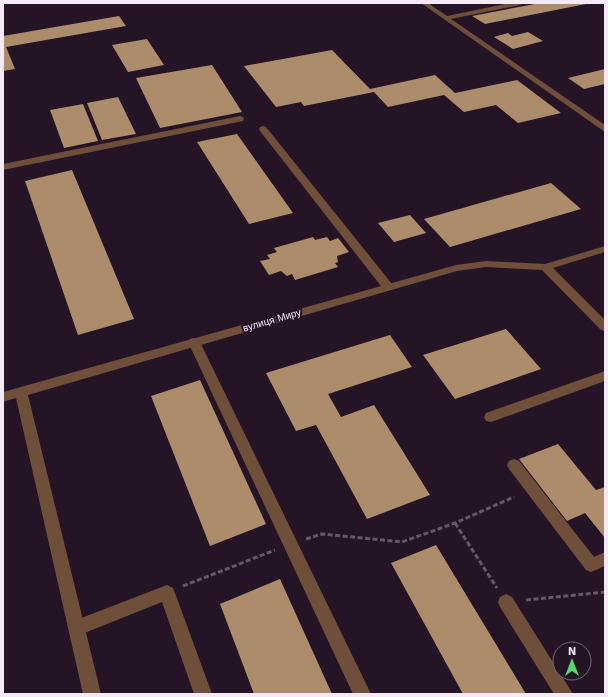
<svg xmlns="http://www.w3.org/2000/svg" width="608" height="697" font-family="'Work Sans',sans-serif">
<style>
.building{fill:#ac8c6a}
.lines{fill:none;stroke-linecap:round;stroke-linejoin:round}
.path{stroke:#655766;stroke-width:3;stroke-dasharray:5 2.5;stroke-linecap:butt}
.lane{fill:#6f4f3a;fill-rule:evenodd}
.street{fill:#6f4f3a;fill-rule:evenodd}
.labels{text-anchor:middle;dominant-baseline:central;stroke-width:4;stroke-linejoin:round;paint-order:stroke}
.street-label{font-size:10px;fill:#f5e9f6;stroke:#241425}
</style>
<rect width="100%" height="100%" fill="#241425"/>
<path class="building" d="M 540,3 L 586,4 L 485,24 L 472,16 Z
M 119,16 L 126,26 L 6,47 L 15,69 L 3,71 L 3,36 Z
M 528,32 L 543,41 L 513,49 L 494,37 L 508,33 L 512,36 Z
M 147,39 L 164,65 L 128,72 L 112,45 Z
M 332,50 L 370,89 L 435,75 L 455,93 L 517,80 L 561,113 L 518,123 L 496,105 L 464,112 L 444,95 L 388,107 L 374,92 L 304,106 L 301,102 L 276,107 L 244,66 Z
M 212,65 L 242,112 L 160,128 L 136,78 Z
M 605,69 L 605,84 L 584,89 L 568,78 Z
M 118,97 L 136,134 L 102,140 L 87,103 Z
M 83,104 L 98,141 L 64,148 L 50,110 Z
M 237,134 L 293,213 L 249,224 L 197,142 Z
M 72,170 L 134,319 L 78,335 L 25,181 Z
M 551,183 L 581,209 L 450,247 L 424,219 Z
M 410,215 L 426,233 L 394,242 L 378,223 Z
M 313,237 L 315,240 L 327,237 L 330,241 L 338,238 L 349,252 L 337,256 L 338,262 L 335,263 L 338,267 L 295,280 L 292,274 L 287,276 L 281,271 L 269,275 L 260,261 L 270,259 L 267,255 L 277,252 L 274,248 Z
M 506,329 L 541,369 L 455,399 L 423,355 Z
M 390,335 L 412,367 L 328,394 L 341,417 L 374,405 L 430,495 L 367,519 L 316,425 L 296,431 L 266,373 Z
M 200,380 L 266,524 L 210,546 L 151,396 Z
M 558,444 L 596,490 L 605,487 L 605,538 L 585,513 L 567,521 L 519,459 Z
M 436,545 L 526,694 L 463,694 L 391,563 Z
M 280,579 L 332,694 L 254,694 L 220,604 Z"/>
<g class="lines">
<path class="path" d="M 455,523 L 497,588
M 306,539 L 322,534 L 402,542 L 455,523 L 514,497
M 183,586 L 275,550
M 526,600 L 605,592"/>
<path class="lane" d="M 240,116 L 243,117 L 244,119 L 243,121 L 3,170 L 3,164 Z
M 263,126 L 266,127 L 392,284 L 394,287 L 392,290 L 384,290 L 260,131 L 259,129 L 260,127 Z
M 194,338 L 198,339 L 200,342 L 371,694 L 353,694 L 188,342 L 190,339 Z
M 605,371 L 605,381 L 491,422 L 486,421 L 484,417 L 486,413 Z
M 514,459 L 519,461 L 594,557 L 605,552 L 605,566 L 591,572 L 586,570 L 509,469 L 507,465 L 509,461 Z
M 167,585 L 173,588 L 175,593 L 212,694 L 194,694 L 162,602 L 77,636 L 71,634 L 69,628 L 71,622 Z
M 506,594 L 512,597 L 573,694 L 554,694 L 500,607 L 498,602 L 500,597 Z"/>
<path class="street" d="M 421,3 L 428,3 L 447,16 L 510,3 L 523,3 L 520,5 L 451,19 L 605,125 L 605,132 Z
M 605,246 L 605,252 L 553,268 L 605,320 L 605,331 L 601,330 L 542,270 L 486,267 L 457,271 L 28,395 L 101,694 L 83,694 L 16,398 L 3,402 L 3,392 L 456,265 L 486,261 L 545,264 Z"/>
</g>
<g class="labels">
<g class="street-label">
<text transform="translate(272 320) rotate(-16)">вулиця Миру</text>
</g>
</g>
<rect width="608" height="697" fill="none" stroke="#f5e9f6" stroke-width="8"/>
<g transform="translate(572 661)"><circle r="19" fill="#241425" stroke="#786979"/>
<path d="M0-3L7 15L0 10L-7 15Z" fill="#56d671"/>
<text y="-6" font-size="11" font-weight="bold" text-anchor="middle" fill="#f5e9f6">N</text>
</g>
</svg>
